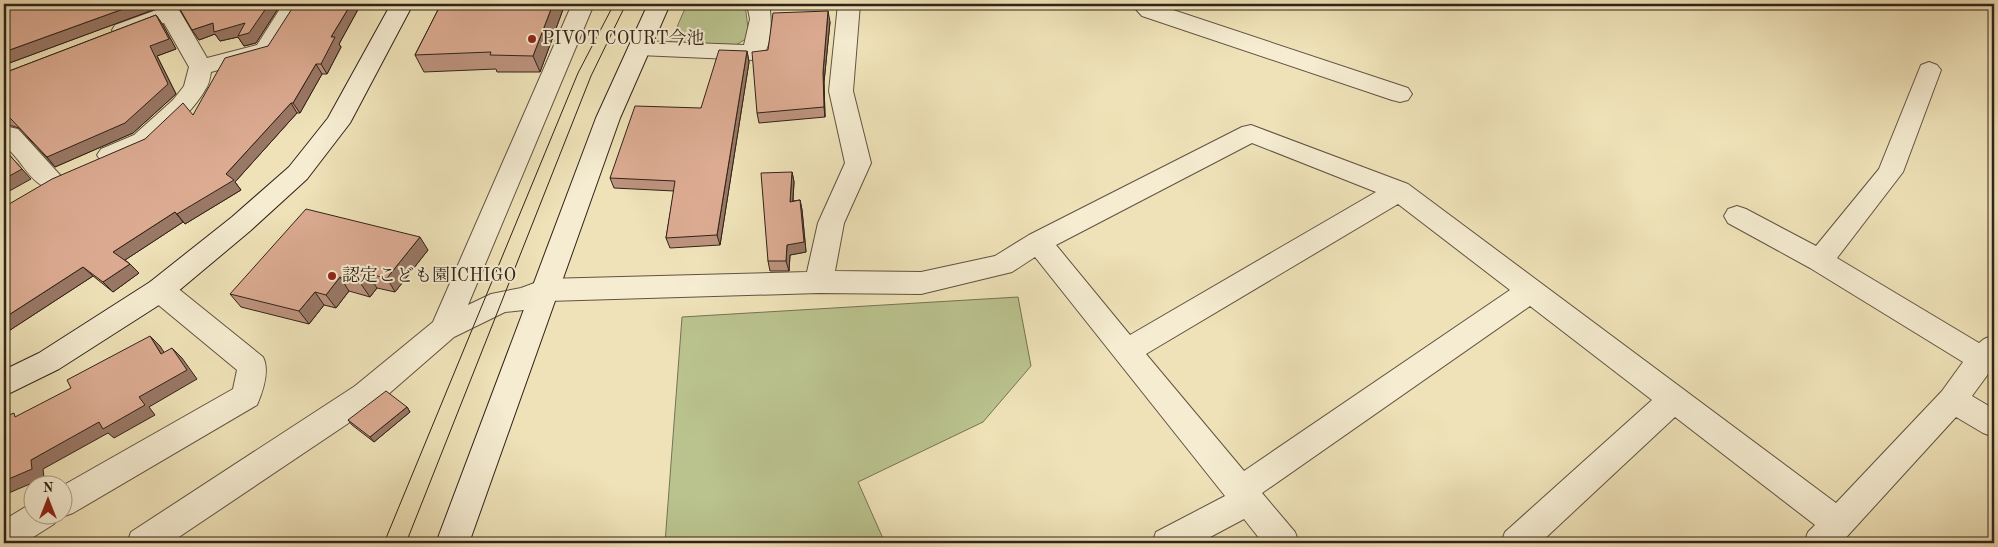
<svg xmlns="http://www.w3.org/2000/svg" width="1998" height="547" font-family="'Old Standard TT','Noto Serif JP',serif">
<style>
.green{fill:#bac38e;stroke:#757354}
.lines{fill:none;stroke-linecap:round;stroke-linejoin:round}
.street-casing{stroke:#605341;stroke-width:2}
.secondary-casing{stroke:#302319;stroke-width:2}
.street{fill:#f5ecd1;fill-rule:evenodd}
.secondary{fill:#f5ecd1;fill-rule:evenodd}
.tram{stroke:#302319;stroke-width:1}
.wall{fill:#bd937e;stroke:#302319}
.shaded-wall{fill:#9a7866;stroke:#302319}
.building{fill:#dcab92;stroke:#302319}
.poi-dot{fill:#8f2418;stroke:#f5ecd1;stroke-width:2}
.labels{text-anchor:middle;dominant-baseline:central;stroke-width:4;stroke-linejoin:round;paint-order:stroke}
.poi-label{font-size:18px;fill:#302319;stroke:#f5ecd1;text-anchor:start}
</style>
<rect width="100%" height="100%" fill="#efe2b8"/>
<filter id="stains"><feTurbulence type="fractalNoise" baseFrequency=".004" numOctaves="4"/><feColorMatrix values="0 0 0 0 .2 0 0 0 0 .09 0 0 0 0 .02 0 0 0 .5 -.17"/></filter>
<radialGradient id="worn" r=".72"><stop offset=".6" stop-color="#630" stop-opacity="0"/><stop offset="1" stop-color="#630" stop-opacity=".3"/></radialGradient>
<path class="green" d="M 687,4 L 745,4 L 749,37 L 736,45 L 670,43 Z
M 1018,297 L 1031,366 L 983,422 L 858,482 L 885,543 L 665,543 L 682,317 Z"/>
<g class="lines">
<defs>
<path id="street" d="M 283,4 L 305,4 L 273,55 L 211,72 C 210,78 209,85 205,90 C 190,117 134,171 101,161 L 97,155 L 101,149 L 134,135 L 173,100 L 184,86 L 189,67 L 164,23 L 123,37 L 115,35 L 112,30 L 115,25 L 162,8 L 170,6 L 178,8 L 207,58 L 257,45 Z
M 572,4 L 594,4 L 468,305 L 491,294 L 521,288 L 545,279 L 807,272 L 818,223 L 845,163 L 829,91 L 838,4 L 860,4 L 853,91 L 871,163 L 844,223 L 835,271 L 921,272 L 995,256 L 1029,235 L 1242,127 L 1251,125 L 1408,184 L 1836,503 L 1942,391 L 1963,362 L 1810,268 L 1728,223 L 1724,216 L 1728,209 L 1737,206 L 1746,209 L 1816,246 L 1879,169 L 1921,65 L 1929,62 L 1937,65 L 1941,70 L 1903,172 L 1837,258 L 1979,343 L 1984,339 L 1994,335 L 1994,366 L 1972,396 L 1994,409 L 1994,437 L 1983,433 L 1956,417 L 1841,543 L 1804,543 L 1808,532 L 1815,525 L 1675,417 L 1540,543 L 1501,543 L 1505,532 L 1652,400 L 1530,306 L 1262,493 L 1295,532 L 1299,543 L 1263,543 L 1244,519 L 1199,543 L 1152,543 L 1156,532 L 1225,496 L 1035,257 L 1012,272 L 921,294 L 819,293 L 548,301 L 524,310 L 505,312 L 454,337 L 377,404 L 170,543 L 127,543 L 131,532 L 355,386 L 433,322 ZM 1252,143 L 1376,192 L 1130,335 L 1056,245 ZM 1398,204 L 1510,290 L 1244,471 L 1146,354 Z
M 747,4 L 769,4 C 772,21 772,43 762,58 L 754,60 L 639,55 L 631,53 L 628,48 L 631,43 L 639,41 L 744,45 L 750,19 Z
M 1131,4 L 1155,4 L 1408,88 L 1412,94 L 1408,100 L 1400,102 L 1392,100 L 1142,16 Z
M 9,127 L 18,129 L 60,175 L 64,181 L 60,187 C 33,195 23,158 4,146 L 4,128 Z
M 160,279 L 170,282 L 263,357 C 270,371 263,391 257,405 L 73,513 L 62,517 L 58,516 L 54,524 L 24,543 L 4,543 L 4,520 L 32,503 L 32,514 L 62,514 L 62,486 L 233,389 L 237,370 L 150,298 L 146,290 L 150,282 Z"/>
<path id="secondary" d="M 391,4 L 413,4 L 350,123 L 307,179 L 250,231 L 170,298 L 59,369 L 4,396 L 4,370 L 39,353 L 150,282 L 232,217 L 289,167 L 328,118 Z
M 648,4 L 670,4 L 620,118 L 469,543 L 436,543 L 596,118 Z"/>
</defs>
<use href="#street" class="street-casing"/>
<use href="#secondary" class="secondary-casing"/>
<use href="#street" class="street"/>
<use href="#secondary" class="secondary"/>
<path class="tram" d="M 384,543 L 578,73 L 614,4
M 406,543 L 591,76 L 626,4"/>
</g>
<path class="wall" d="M 4,4 L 281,4 L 256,43 L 244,46 L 238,37 L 220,41 L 215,34 L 199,40 L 192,30 L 178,7 L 169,4 L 4,65 Z
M 361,4 L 339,44 L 341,47 L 327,74 L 322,74 L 300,113 L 297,113 L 235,182 L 241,190 L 185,224 L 183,222 L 125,260 L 130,264 L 139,273 L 113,292 L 93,276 L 4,334 L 145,139 L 193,115 L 268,46 Z
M 441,4 L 565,4 L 540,72 L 497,72 L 496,69 L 424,72 L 415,55 Z
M 156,15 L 163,25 L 176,49 L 157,56 L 176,94 L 133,133 L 55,167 L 19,128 L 9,125 L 4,127 L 4,73 Z
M 830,22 L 824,82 L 825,117 L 759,123 L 757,113 Z
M 747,51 L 749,62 L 720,245 L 670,248 L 666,238 L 674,191 L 614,188 L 610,178 L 701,108 Z
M 792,172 L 794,182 L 793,201 L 800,200 L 802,210 L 806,252 L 790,255 L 789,271 L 770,271 L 768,261 Z
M 428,250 L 395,292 L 377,288 L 370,297 L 349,291 L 336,308 L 324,305 L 309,324 L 241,307 L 230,294 Z
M 407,407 L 410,412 L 374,442 L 352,425 L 348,420 Z"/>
<path class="shaded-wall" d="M 137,4 L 169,4 L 4,65 L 4,52 Z
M 269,4 L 281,4 L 256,43 L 244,46 L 238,37 L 220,41 L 215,34 L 199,40 L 192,30 L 213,23 L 245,23 Z
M 351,4 L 361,4 L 339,44 L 341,47 L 327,74 L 321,64 L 331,37 Z
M 553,4 L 565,4 L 540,72 L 533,56 Z
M 828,11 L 830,22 L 824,82 L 825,117 L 824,107 L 823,72 Z
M 156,15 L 163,25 L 176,49 L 157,56 L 176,94 L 133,133 L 55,167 L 47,157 L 150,46 Z
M 747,51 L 749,62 L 720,245 L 717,235 Z
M 316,64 L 322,74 L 300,113 L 293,103 Z
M 291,103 L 297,113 L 235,182 L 241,190 L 185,224 L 177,214 L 226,174 Z
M 4,119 L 9,125 L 4,127 Z
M 4,149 L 31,179 L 4,194 Z
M 792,172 L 794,182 L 792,212 L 790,202 Z
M 800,200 L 802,210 L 806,252 L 790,255 L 789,271 L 786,261 L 787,245 Z
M 175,212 L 183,222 L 122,262 L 113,252 Z
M 420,237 L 428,250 L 395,292 L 387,278 Z
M 130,264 L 139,273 L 113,292 L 103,282 Z
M 83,267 L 93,276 L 4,334 L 4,318 Z
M 368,274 L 377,288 L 370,297 L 361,284 Z
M 340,277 L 349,291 L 336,308 L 326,295 Z
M 315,292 L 324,305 L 309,324 L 299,311 Z
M 150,336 L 160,346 L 171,363 L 161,354 Z
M 172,348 L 182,358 L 197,379 L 149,407 L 155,415 L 114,438 L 108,433 L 43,469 L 44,478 L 4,495 L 4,481 L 31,460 L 139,397 Z
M 407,407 L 410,412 L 374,442 L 370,437 Z"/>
<path class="building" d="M 4,4 L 137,4 L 4,52 Z
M 177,4 L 269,4 L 249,33 L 238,36 L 245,23 L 214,32 L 213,23 L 192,30 Z
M 295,4 L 351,4 L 331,37 L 335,37 L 321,64 L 316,64 L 293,103 L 291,103 L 226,174 L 234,180 L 177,214 L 175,212 L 113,252 L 130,264 L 103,282 L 83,267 L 4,318 L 4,207 L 52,179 L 145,139 L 183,103 L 193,115 L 225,58 L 268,46 Z
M 441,4 L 553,4 L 533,56 L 490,55 L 491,52 L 415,55 Z
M 828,11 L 823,72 L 824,107 L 757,113 L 752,52 L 768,50 L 773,13 Z
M 156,15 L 169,39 L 150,46 L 168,84 L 125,123 L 47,157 L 10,118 L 4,116 L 4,73 Z
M 719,50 L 747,51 L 717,235 L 666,238 L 675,181 L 610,178 L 635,106 L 701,108 Z
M 4,149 L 22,169 L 4,179 Z
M 792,172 L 790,202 L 800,200 L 804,242 L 787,245 L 786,261 L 768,261 L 761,173 Z
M 306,209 L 420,237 L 387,278 L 368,274 L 361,284 L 340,277 L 326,295 L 315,292 L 299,311 L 230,294 Z
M 150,336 L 161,354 L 172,348 L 187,370 L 139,397 L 145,405 L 103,429 L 99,422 L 31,460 L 32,469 L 4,481 L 4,417 L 14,413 L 15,417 L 71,388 L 67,380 Z
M 386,391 L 407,407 L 370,437 L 348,420 Z"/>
<g class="poi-dot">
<circle cx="532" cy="39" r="5"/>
<circle cx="332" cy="276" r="5"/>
</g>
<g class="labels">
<g class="poi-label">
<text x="542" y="39">PIVOT COURT今池</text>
<text x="342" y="276">認定こども園ICHIGO</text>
</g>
</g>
<rect width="1998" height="547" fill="none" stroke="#efe2b8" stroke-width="20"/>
<rect x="5" y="5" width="1988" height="537" fill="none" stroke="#302319" stroke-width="2.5"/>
<rect x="10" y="10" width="1978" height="527" fill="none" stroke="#302319"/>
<g transform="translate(48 500)"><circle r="24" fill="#f5ecd1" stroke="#a69c87"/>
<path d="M0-4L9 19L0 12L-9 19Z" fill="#8f2418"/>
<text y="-8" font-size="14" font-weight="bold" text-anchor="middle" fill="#302319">N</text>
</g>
<rect width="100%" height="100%" filter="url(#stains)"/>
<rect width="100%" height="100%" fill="url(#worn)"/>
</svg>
